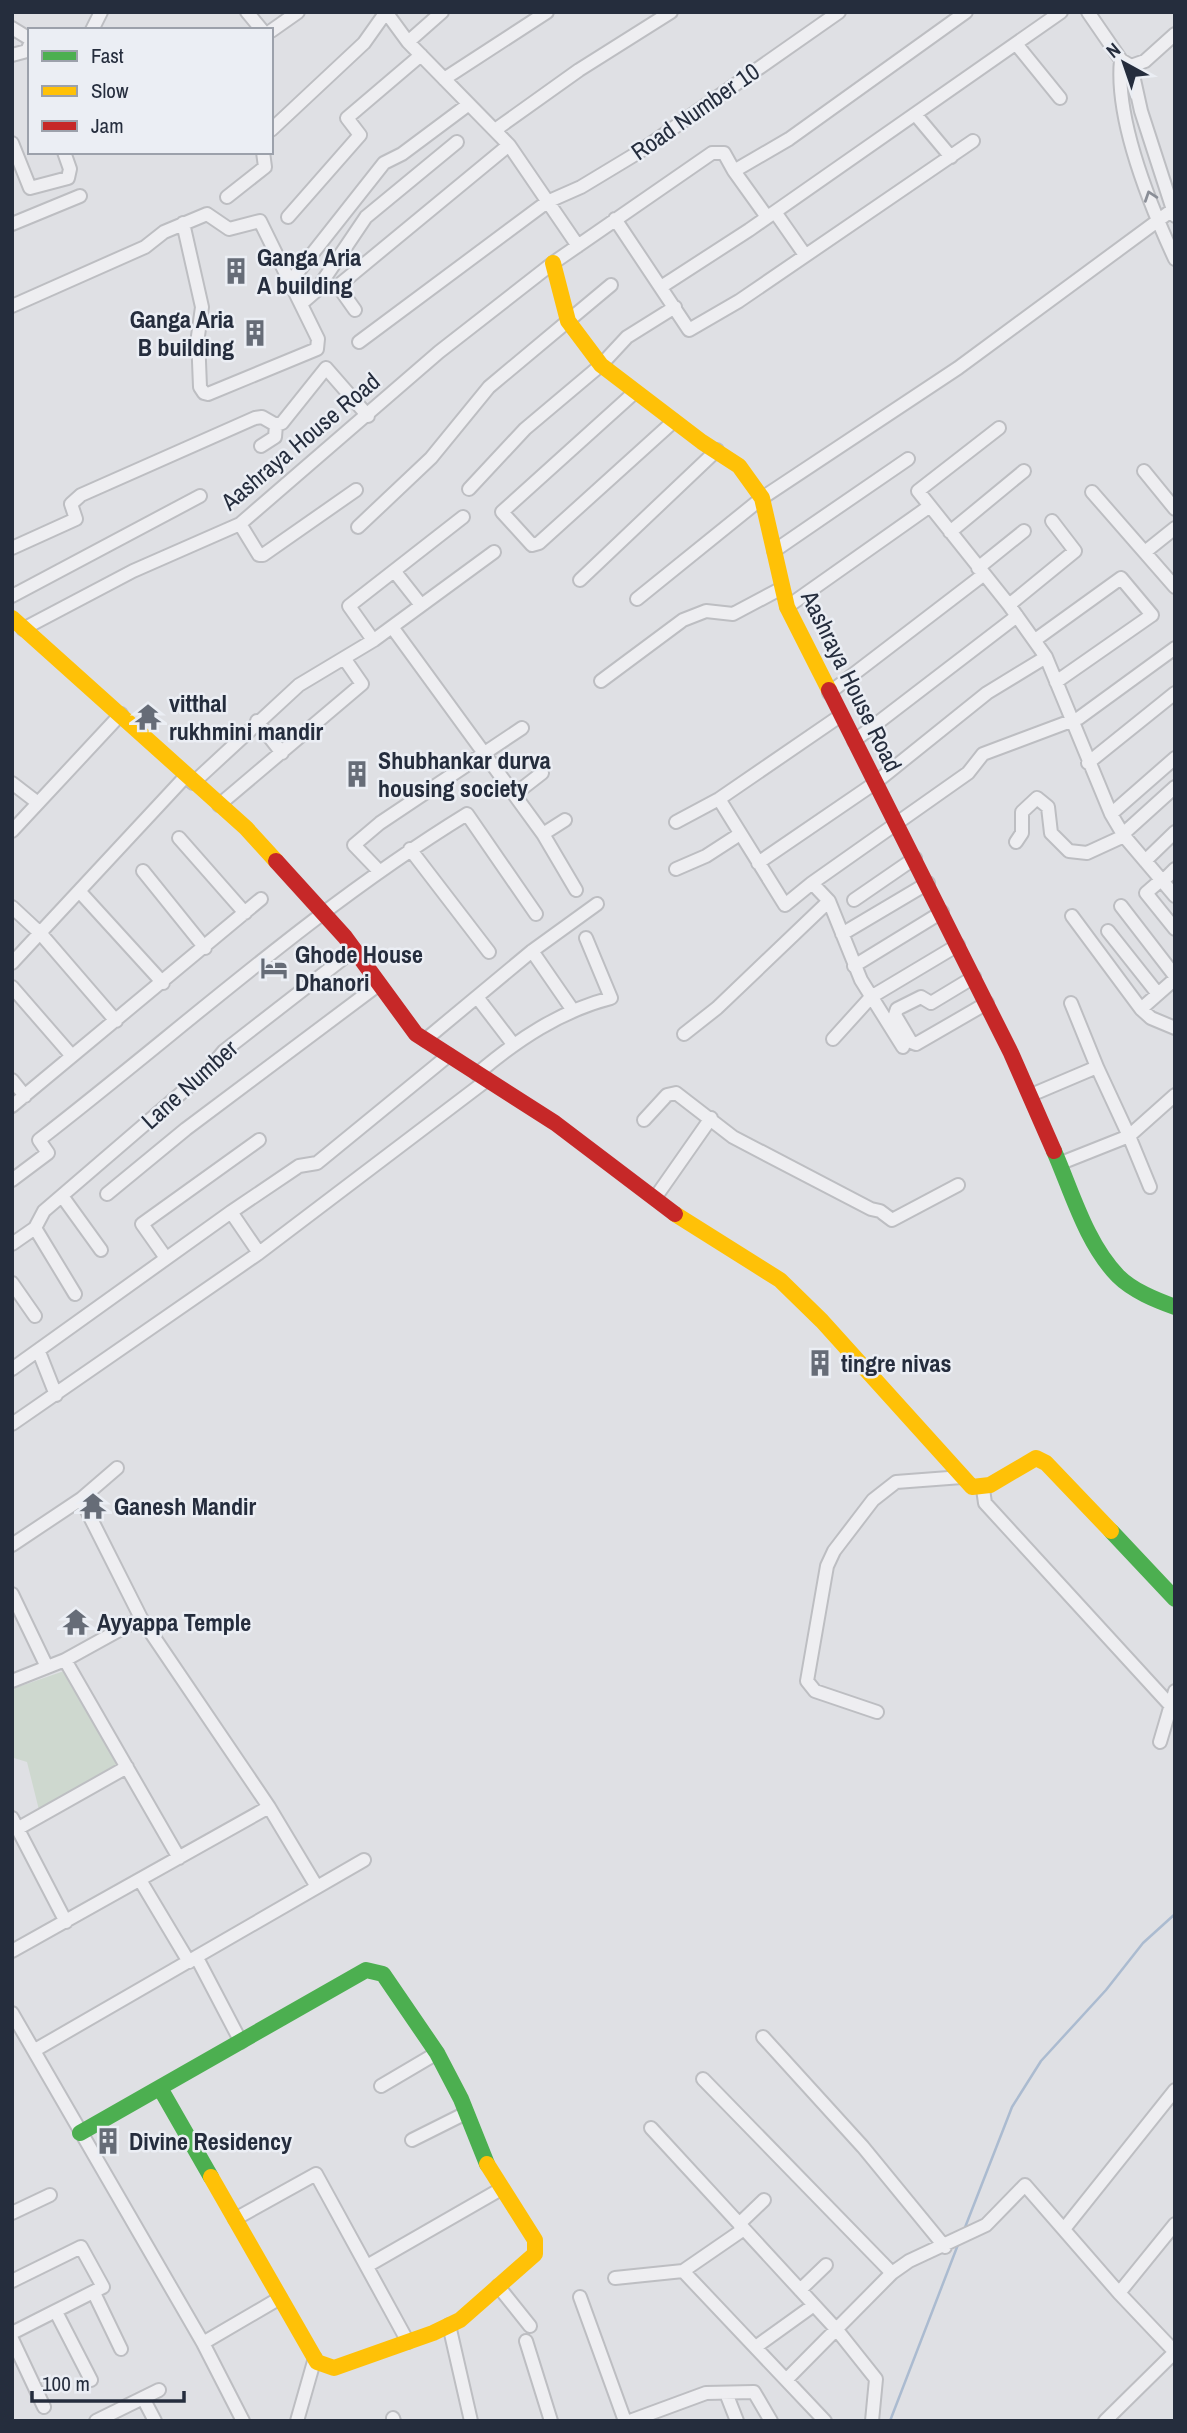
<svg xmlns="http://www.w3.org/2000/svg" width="1187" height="2433" font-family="'Archivo Narrow',sans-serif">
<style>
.green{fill:#ced8cf}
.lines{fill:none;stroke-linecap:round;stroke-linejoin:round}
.stream{stroke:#abbbd0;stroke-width:2.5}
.street-casing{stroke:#bdbec2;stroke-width:16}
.street{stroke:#eeeef1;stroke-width:12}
.fast{stroke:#4caf50;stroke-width:16}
.slow{stroke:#ffc107;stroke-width:16}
.jam{stroke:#c62828;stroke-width:16}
.oneway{stroke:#8a8e97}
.labels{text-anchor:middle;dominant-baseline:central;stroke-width:5;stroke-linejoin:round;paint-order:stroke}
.street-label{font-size:24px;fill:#252d3d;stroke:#ebeef4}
.poi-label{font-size:24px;font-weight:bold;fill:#252d3d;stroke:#ebeef4;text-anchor:start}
</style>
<rect width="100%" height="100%" fill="#dfe0e4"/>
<path class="green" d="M 64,1671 L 117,1765 L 39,1810 L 27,1762 L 14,1758 L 12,1694 L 15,1688 Z"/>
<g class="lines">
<path class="stream" d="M 964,2230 L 1012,2107 L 1041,2061 L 1106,1990 L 1143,1943 L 1175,1914
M 890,2421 L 959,2242"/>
<defs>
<path id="street" d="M 247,12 L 262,30
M 386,12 L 408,42 L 509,145 L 578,246
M 1088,12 L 1121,60 L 1131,66 L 1145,61 L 1175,34
M 12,28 L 30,39
M 92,30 L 101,12
M 271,31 L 298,12
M 408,42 L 442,12
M 1017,45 L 1060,98
M 12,55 L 27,51 L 30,44
M 1121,60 C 1115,119 1150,205 1175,259
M 1131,66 L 1141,111 L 1175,216
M 444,79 L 547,12
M 915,114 L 951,157
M 271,130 L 364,43 L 386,12
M 495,130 L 579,70 L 671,12
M 12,143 L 30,188 L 68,178 L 70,169 L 64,152
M 734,171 L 767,217
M 227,197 L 265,167 L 263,152
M 775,212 L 805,255
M 288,217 L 360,135 L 347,118 L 421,55
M 615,219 L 689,330 L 739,301 L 973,141
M 12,224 L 80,196
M 290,282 L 384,163 L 402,154 L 469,104
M 661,287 L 749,230 L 1061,12
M 301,304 L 316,291 L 366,217 L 457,142
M 12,306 L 145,247 L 164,232 L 207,214 L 229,229 L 260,221 L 318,339 L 317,349 L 208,394 L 204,393 L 200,387 L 198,336 L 202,307 L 183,223
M 355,310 L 338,286 L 509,145
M 359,342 L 547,202 L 581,187 L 639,152 L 839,12
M 635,392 L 502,512 L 532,545 L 539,543 L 674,421
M 999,428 L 918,491 L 1009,605 L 1046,657 L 1111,814 L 1124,836 L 1175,896
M 261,446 L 275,437 L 276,425
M 1144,471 L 1175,509
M 469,489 L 525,429 L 601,365 L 627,337 L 675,307
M 1092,492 L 1175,587
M 240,524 L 259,555 L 263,555 L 356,490
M 358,527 L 431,458 L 489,387 L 611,285
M 950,532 L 1024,471
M 12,548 L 76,519 L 71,504 L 81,495 L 255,418 L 262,417 L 276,425 L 282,423 L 326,368 L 368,416
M 774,551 L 908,459
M 1145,552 L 1175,528
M 978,568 L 1024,531
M 395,572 L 421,605
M 580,580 L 717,450
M 12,596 L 200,496
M 637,599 L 762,498 L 958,368 L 1175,208
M 1009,605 L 1075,551 L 1052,521
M 787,607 L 930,506
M 392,627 L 543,834 L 576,890
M 23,629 L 133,571 L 240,524 L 439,352 L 553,263 L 712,153 L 724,153 L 734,171 L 789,139 L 966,12
M 373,640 L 349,606 L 463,517
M 1035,640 L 1121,578 L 1152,615 L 1056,682
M 601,681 L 683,620 L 706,611 L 733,614 L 782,588
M 829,693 L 983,575
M 257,721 L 282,753
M 854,741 L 1017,616
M 1088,763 L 1175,693
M 12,783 L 38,803
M 193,783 L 299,685 L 374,640 L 494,552
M 515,794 L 542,773
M 719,799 L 785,905 L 812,883 L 968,773 L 983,754 L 1079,718 L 1175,648
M 219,805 L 362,684 L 344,658
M 1111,814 L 1175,758
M 676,822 L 719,799 L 840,716
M 12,831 L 121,714
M 543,834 L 565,820
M 1123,834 L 1175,787
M 179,838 L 245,913
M 1016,842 L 1022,833 L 1022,812 L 1037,798 L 1048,807 L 1051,833 L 1069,851 L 1087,853 L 1124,836
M 410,849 L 489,952
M 1145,861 L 1175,832
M 758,863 L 875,783 L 987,693 L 1046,657
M 676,869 L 706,856 L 740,834
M 143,871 L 205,948
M 379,871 L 354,845 L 380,823 L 522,728
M 1161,880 L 1146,893 L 1175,929
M 1163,881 L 1175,869
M 812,883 L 829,901 L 861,980 L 903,1047
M 80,892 L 163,983
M 854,900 L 915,858
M 1121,906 L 1175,976
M 12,907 L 41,934 L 116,1021
M 1072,916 L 1141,1009 L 1151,1018 L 1175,1028
M 1108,931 L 1158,994
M 842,934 L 928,883
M 532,951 L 572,1009
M 12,963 L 186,776
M 854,966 L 942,912
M 974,977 L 931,1003 L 921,997 L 897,1009 L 895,1015 L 911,1042 L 916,1044 L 987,1003
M 12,987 L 72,1056
M 477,997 L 513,1044
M 1141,1009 L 1175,979
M 684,1034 L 717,1008 L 829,901
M 833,1039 L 871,997 L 958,945
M 425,1040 L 532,951 L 597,904
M 477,1074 C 517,1040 560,1011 611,998 L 586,938
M 12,1080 L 25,1096
M 1031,1095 L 1097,1067 L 1071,1003
M 12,1106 L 261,899
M 644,1120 L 667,1095 L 676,1093 L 733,1137 L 871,1209 L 880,1211 L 892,1220 L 958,1185
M 1061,1163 L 1129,1136 L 1097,1067
M 12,1180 L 48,1153 L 39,1140 C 181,1030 314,908 467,814 L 536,914
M 1150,1187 L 1129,1136 L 1175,1095
M 107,1194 L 186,1129 L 378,985
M 62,1196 L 101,1250
M 655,1198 L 711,1118
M 231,1212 L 259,1253
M 35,1228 L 75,1294
M 12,1244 L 35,1228 L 44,1211 L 208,1070 L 224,1051 L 354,950
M 166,1258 L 142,1224 L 259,1140
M 12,1283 L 35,1316
M 39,1352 L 56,1395
M 12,1369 L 231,1212 L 299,1166 L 317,1163 L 449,1055
M 12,1424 L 259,1253 L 487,1080
M 983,1489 L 985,1503 L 1171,1706
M 81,1499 L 141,1618 L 269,1807 L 317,1887
M 12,1545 L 81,1499 L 117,1468
M 12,1594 L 47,1667
M 65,1660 L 179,1858
M 12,1681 L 65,1660 L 141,1618
M 877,1712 L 815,1691 L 807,1681 L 827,1566 L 834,1551 L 873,1500 L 896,1482 L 962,1477
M 1160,1742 L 1175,1691
M 12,1818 L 66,1922
M 17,1829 L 127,1767
M 140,1880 L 189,1962
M 12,1951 L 269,1807
M 197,1958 L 241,2042
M 12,2013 L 203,2343 L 243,2421
M 763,2037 L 863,2147 L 945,2247
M 35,2050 L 364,1860
M 703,2079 L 892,2273
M 381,2086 L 437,2053
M 651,2128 L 837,2330 L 876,2379 L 872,2421
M 412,2140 L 466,2113
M 12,2213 L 50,2195
M 235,2219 L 316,2174 L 408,2342
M 739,2224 L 764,2200
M 1064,2229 L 1175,2090
M 367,2266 L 501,2189
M 683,2271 L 825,2421
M 615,2278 L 683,2271 L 744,2229
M 12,2281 L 81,2247 L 103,2287 L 12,2333
M 498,2286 L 530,2326
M 800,2290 L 826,2265
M 94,2293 L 121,2349
M 1119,2293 L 1175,2224
M 580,2297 L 625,2421
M 56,2312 L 91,2380
M 449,2325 L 471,2421
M 12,2339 L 44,2407
M 526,2341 L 551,2421
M 203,2343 L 280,2298
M 757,2346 L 814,2305
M 788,2378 L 892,2273 L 909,2261 L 986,2225 L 1025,2185 L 1119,2293 L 1175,2352
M 726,2393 L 737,2421
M 143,2398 L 155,2421
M 393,2418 L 394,2421
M 96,2421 L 159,2390
M 297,2421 L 315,2358
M 630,2421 L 706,2393 L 754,2392 L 771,2421
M 1105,2421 L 1175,2352"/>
</defs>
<use href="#street" class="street-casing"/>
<use href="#street" class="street"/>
<path class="fast" d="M 1054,1151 C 1072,1192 1086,1243 1118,1276 C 1133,1291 1156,1300 1175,1307
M 1111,1531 L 1175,1599
M 160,2088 L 211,2177
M 80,2133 L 366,1970 L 383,1974 L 437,2053 L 461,2099 L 487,2164"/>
<path class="slow" d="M 553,263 L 568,321 L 601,365 L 702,442 L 739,466 L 762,498 L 787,607 L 829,690
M 12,618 L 246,828 L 276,861
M 675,1214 L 780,1280 L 822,1321 L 972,1487 L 990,1485 L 1036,1458 L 1046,1463 L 1111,1531
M 211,2177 L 317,2362 L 334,2368 L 433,2333 L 460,2320 L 535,2254 L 535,2240 L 487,2164"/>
<path class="jam" d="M 829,690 L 1011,1053 L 1054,1151
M 276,861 L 345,937 L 416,1034 L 555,1123 L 675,1214"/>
</g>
<defs><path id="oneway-chevron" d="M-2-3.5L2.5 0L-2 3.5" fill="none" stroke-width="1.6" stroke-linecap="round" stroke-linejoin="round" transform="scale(1.75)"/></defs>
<use class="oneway" href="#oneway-chevron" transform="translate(1150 196) rotate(-109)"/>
<defs>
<symbol id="building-bare" viewBox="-9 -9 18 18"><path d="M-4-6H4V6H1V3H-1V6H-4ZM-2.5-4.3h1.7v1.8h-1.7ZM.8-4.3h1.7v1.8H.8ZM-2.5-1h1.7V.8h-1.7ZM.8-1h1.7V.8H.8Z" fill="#666c77" stroke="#ebeef4" stroke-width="2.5" paint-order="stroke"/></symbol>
<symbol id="temple-bare" viewBox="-9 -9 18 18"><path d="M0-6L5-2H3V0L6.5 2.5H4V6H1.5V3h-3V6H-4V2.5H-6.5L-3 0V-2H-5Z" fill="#666c77" stroke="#ebeef4" stroke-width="2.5" paint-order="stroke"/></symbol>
<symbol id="hotel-bare" viewBox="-9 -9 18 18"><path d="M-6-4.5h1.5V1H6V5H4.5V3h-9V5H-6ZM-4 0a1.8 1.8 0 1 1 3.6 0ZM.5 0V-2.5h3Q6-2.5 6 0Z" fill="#666c77" stroke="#ebeef4" stroke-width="2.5" paint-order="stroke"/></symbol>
</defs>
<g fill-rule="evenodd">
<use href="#building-bare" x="217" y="252" width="38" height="38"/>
<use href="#building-bare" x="236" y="314" width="38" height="38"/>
<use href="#temple-bare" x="129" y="698" width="38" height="38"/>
<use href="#building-bare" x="338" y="755" width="38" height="38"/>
<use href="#hotel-bare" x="255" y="949" width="38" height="38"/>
<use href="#building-bare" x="801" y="1344" width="38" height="38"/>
<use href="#temple-bare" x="74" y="1487" width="38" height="38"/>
<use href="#temple-bare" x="57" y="1603" width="38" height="38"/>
<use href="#building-bare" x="89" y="2122" width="38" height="38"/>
</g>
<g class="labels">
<g class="street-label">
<text transform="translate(695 111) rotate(-35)">Road Number 10</text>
<text transform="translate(300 441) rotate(-40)">Aashraya House Road</text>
<text transform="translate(852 681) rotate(64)">Aashraya House Road</text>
<text transform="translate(189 1084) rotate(-42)">Lane Number</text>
</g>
<g class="poi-label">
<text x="257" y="257">Ganga Aria<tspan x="257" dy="28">A building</tspan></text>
<text x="234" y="319" text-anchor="end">Ganga Aria<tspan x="234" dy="28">B building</tspan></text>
<text x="169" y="703">vitthal<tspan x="169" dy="28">rukhmini mandir</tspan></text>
<text x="378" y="760">Shubhankar durva<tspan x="378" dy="28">housing society</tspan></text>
<text x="295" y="954">Ghode House<tspan x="295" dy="28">Dhanori</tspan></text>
<text x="841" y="1363">tingre nivas</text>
<text x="114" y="1506">Ganesh Mandir</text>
<text x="97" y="1622">Ayyappa Temple</text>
<text x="129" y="2141">Divine Residency</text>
</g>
</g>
<rect width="1187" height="2433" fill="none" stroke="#252d3d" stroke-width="28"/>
<rect x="28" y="28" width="245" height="126" fill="#ebeef4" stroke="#9ca1ab" stroke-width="2"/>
<rect x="42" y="51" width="35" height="10" fill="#4caf50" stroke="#9ca1ab" stroke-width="2"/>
<text x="91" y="63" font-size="21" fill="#252d3d">Fast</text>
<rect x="42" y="86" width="35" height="10" fill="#ffc107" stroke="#9ca1ab" stroke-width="2"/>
<text x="91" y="98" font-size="21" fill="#252d3d">Slow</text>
<rect x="42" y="121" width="35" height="10" fill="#c62828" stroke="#9ca1ab" stroke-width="2"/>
<text x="91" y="133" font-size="21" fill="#252d3d">Jam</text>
<g transform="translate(1124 63) rotate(320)" stroke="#ebeef4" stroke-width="5" paint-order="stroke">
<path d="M0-5L12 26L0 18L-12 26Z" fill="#252d3d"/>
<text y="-10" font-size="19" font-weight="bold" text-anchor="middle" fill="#252d3d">N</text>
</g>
<path d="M32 2391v10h152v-10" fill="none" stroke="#252d3d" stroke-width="3.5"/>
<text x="42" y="2391" font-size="21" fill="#252d3d" stroke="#ebeef4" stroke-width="5" paint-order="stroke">100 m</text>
</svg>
